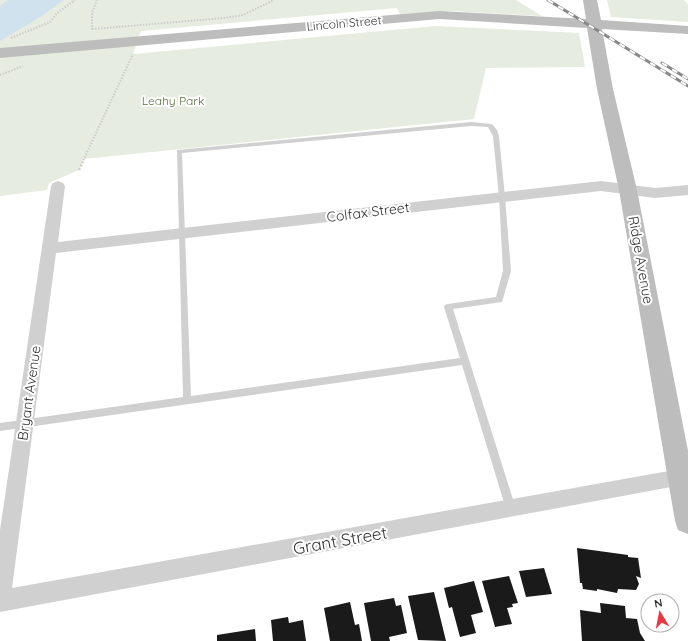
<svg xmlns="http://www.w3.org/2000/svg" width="688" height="641" font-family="Quicksand,sans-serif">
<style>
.green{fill:#e6ecdf}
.water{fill:#cfe2ee}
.building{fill:#1a1a1a}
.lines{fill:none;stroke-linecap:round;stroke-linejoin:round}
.path-far1{stroke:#cdcdcd;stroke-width:2;stroke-dasharray:1.5 1.5;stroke-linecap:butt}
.path{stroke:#cdcdcd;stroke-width:2.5;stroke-dasharray:2 2;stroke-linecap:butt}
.lane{fill:#d0d0d0;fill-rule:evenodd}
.street{fill:#d0d0d0;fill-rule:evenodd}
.secondary{fill:#bdbdbd;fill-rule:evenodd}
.rail-casing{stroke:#888;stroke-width:3}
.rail{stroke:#fff;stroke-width:2;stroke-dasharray:6;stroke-linecap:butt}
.labels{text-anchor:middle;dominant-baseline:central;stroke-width:4;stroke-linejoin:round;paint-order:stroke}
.far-street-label{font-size:12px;fill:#333;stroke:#fff}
.far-park-label{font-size:12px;fill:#56703f;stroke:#fff}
.street-label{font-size:14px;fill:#333;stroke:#fff}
.near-street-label{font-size:17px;fill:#333;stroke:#fff}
</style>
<rect width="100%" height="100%" fill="#fff"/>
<path class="green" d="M 0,0 L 516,0 L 542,16 L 451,11 L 400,14 L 397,8 L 141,31 L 133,54 L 436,26 L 579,33 L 585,67 L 486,68 L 474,119 L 84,159 L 79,170 L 49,183 L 47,190 L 0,196 Z
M 607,0 L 684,0 L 688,4 L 688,22 L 611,17 Z"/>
<path class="water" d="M 8,0 L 64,0 L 40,17 L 0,41 L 0,6 Z"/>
<path class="building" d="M 577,548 L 628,555 L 628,557 L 638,558 L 641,578 L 636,576 L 639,584 L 636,590 L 618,589 L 617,593 L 597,589 L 597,591 L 583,589 L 582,583 L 580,583 Z
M 544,568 L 552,594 L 526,597 L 519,571 Z
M 509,576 L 518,603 L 512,604 L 513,607 L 507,608 L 512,624 L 495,627 L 482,581 Z
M 474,581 L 483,612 L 471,615 L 476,633 L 460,637 L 452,607 L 449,608 L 444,588 Z
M 434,592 L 446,641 L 418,640 L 408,596 Z
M 394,598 L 396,606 L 401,605 L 407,633 L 389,637 L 390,641 L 371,641 L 364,603 Z
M 350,602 L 355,625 L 359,624 L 362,641 L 330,641 L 324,608 Z
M 600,603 L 625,606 L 626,618 L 637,619 L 640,633 L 645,641 L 582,641 L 580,610 L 601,613 Z
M 288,617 L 289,623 L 303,620 L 306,641 L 273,641 L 271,620 Z
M 255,629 L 256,641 L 217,641 L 217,635 Z"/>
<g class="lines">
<path class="path-far1" d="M 92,29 L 225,18 L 243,15 L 274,0
M 92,30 L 92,13 L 97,0
M 11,38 L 50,22 L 57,13 L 75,0
M 0,75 L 23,66
M 82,163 L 133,54"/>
<path class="path" d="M 79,170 L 83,162"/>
<path class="lane" d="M 471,122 L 492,124 L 497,130 L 499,136 L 505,197 L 511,271 L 502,302 L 453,309 L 516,509 L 514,512 L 511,514 L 508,512 L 506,509 L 462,365 L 0,431 L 0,423 L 183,397 L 177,150 ZM 471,126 L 488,127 L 493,136 L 499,197 L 503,271 L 496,297 L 448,304 L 445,305 L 444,307 L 460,358 L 191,396 L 182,153 Z"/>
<path class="street" d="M 58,181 L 63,183 L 65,186 L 58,242 L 601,181 L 655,188 L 688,185 L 688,195 L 655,198 L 601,191 L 56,253 L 12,588 L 680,469 L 687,472 L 687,484 L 0,612 L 0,530 L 51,186 L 53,183 Z"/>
<path class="secondary" d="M 583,0 L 597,0 L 601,20 L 688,26 L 688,34 L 602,29 L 613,89 L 637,190 L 688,451 L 688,534 L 678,530 L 675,521 L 619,190 L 597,89 L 587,28 L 439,19 L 0,58 L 0,48 L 439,11 L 586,19 Z"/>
<defs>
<path id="rail" d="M 548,0 L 688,86
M 662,63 L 688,79"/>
</defs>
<use href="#rail" class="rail-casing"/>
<use href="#rail" class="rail"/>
</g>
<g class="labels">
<g class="far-street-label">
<text transform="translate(344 23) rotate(-5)">Lincoln Street</text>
</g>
<g class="far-park-label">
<text x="173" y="100">Leahy Park</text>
</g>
<g class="street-label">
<text transform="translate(368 212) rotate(-7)">Colfax Street</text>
<text transform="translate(641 260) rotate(80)">Ridge Avenue</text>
<text transform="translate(29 393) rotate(-82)">Bryant Avenue</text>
</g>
<g class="near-street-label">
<text transform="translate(340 540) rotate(-10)">Grant Street</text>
</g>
</g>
<g transform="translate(660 613) rotate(350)"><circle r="19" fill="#ffffff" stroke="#adadad"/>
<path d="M0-3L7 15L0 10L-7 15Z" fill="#e63946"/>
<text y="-6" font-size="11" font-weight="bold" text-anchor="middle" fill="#333333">N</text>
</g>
</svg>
